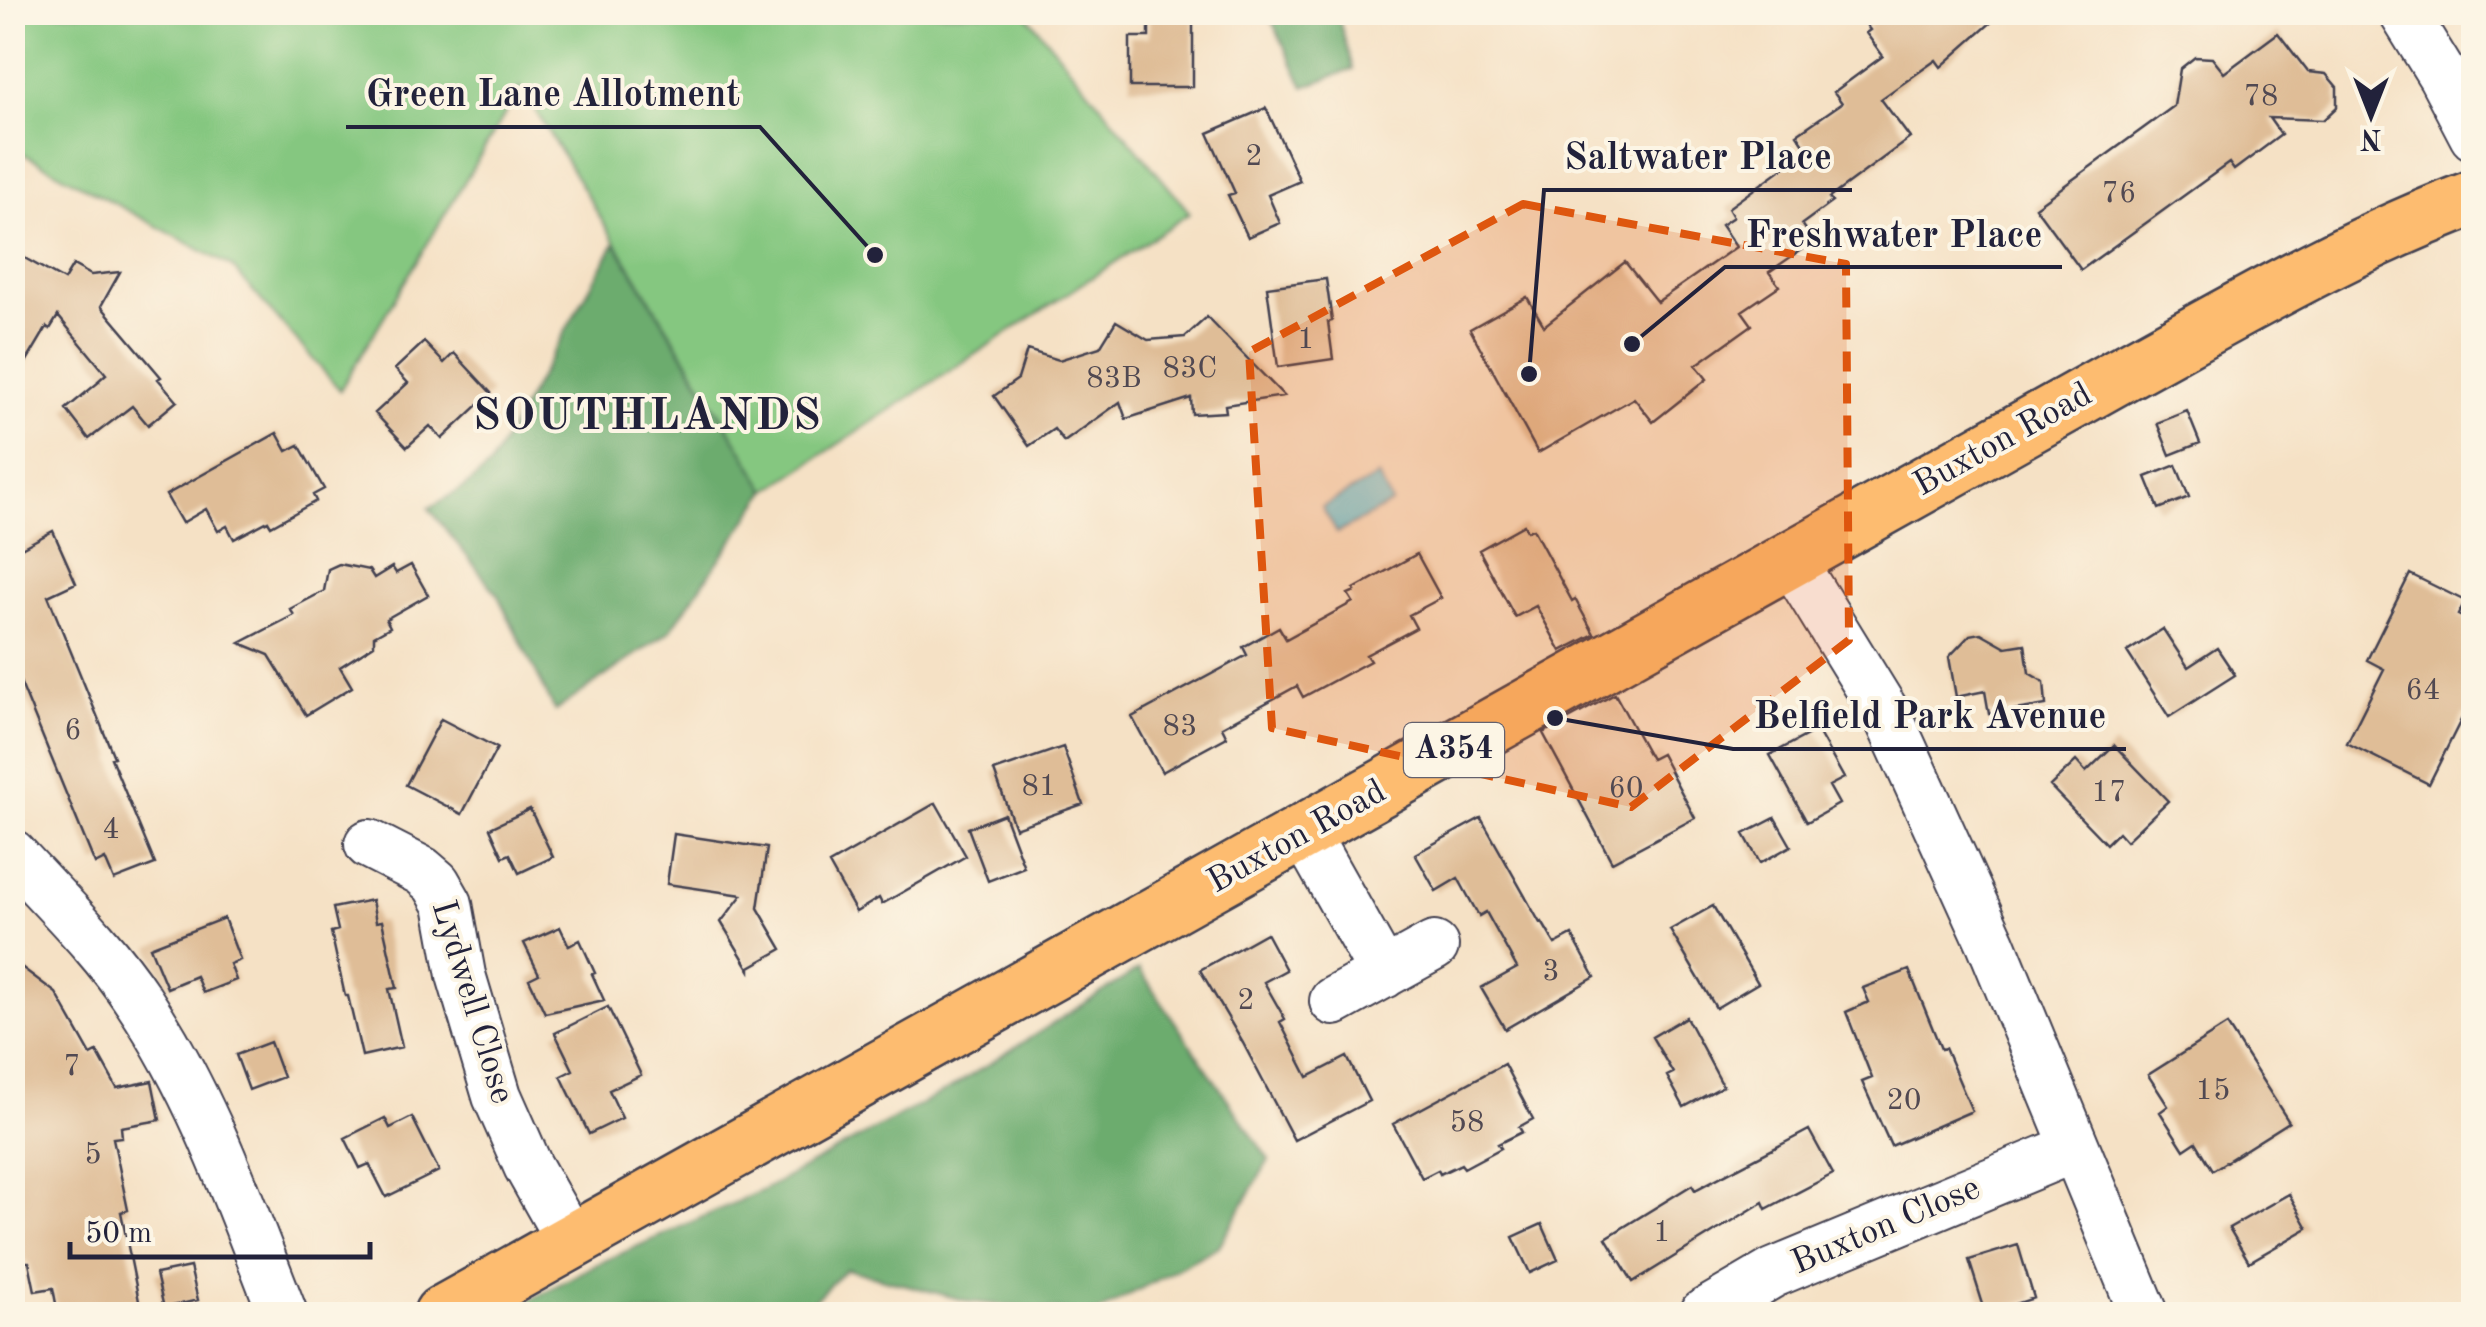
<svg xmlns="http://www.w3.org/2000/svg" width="2486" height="1327" font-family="'Old Standard TT',serif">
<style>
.green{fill:#85c780;stroke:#54745e;stroke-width:2.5}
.forest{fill:#6cac6e;stroke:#476754;stroke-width:2.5}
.water{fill:#60c8dd;stroke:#41758c;stroke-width:2.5}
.building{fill:#dfbd97}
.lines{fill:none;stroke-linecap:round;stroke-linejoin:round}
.minor-casing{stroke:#423f50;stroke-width:52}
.trunk-casing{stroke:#423f50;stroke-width:60}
.minor{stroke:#fff;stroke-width:48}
.trunk{stroke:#fdbc6f;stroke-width:55}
.marked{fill:#de560e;fill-opacity:0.2;stroke:#de560e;stroke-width:8;stroke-dasharray:20 12;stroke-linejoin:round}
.labels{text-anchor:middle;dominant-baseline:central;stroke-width:8;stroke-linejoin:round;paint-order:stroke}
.number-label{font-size:30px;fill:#514952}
.shield{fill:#fcf5e5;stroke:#63616e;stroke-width:2.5}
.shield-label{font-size:32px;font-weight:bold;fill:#22223b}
.street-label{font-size:35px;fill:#22223b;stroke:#fcf5e5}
.district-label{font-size:45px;font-weight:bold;letter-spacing:2.5px;fill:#22223b;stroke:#fcf5e5}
.leader{fill:none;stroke:#22223b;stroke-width:4}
.callout-dot{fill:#22223b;stroke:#fcf5e5;stroke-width:4}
.callout-label{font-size:38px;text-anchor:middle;font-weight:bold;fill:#22223b;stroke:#fcf5e5;stroke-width:8;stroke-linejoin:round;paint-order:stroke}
</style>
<rect width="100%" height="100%" fill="#fcf5e5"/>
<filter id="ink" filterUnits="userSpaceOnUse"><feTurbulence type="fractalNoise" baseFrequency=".01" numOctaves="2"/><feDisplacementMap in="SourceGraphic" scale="20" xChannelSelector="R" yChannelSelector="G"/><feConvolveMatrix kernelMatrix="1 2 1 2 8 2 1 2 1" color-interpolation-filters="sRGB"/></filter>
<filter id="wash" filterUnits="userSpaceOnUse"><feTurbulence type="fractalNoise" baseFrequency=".0048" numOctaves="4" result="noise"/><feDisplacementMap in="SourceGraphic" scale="40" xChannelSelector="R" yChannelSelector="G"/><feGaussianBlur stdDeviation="2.25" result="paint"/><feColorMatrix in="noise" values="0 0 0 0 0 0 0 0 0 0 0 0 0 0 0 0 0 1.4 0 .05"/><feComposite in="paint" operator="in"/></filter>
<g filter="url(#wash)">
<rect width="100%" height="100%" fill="#f5e1c5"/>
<path class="green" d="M 12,13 L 1025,13 L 1190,213 L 767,491 L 521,87 L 340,390 L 232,267 L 13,148 Z"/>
<path class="forest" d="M 1268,13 L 1337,13 L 1353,69 L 1304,87 Z
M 615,243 L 767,491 L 670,631 L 555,711 L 497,594 L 429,508 L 465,487 L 489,467 Z
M 1139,969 L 1269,1160 L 1219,1246 L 1094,1314 L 971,1302 L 846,1269 L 813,1301 L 820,1314 L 504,1314 L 593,1266 L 763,1190 L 951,1088 Z"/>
<path class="water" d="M 1378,476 L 1392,503 L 1337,533 L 1322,507 Z"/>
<g id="blocks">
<path class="building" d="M 1149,12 L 1193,12 L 1193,87 L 1130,87 L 1130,37 L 1149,37 Z
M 1885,12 L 2003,12 L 1941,67 L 1936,60 L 1881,99 L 1910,138 L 1829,198 L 1832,202 L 1802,224 L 1814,241 L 1769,272 L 1779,286 L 1742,311 L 1752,325 L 1696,365 L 1707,379 L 1653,422 L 1634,398 L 1538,453 L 1470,329 L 1527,297 L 1544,326 L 1625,262 L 1657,302 L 1736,247 L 1721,225 L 1733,217 L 1728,208 L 1808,150 L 1797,134 L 1842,103 L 1834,92 L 1883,56 L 1866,33 L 1870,30 L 1867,26 Z
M 2278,33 L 2308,72 L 2326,74 L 2337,87 L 2337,107 L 2323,120 L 2269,118 L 2281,135 L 2234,170 L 2229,163 L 2081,270 L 2035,207 L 2174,106 L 2180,69 L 2195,57 L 2212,58 L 2224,73 Z
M 1266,108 L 1300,181 L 1268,195 L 1280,223 L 1248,237 L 1228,195 L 1235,193 L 1208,133 Z
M 12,251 L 64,280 L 73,265 L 91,275 L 120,272 L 101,306 L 161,377 L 158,379 L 177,401 L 148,425 L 132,406 L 89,439 L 66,409 L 99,382 L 98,381 L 106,374 L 58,316 L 50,329 L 47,327 L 12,386 Z
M 1326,279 L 1332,321 L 1328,322 L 1333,359 L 1278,367 L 1267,287 Z
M 1207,317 L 1284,396 L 1225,405 L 1226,412 L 1192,414 L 1191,398 L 1126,419 L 1120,402 L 1064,442 L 1054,429 L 1029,446 L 994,396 L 1018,379 L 1027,350 L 1059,360 L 1100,347 L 1116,321 L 1148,340 L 1185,337 Z
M 424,342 L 444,363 L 454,353 L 491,393 L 442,439 L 430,426 L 407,447 L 375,413 L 408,383 L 395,369 Z
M 2187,411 L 2200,443 L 2170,455 L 2157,423 Z
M 277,433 L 287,451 L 299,445 L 324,489 L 313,495 L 316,501 L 271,526 L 268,521 L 234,539 L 227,526 L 218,531 L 206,509 L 182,523 L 166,495 Z
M 2176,465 L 2189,497 L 2159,509 L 2146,477 Z
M 1524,525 L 1527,531 L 1533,529 L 1572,601 L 1575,599 L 1594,634 L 1561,651 L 1536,606 L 1515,617 L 1479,550 Z
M 53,531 L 76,583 L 48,596 L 114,757 L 111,758 L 155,864 L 114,880 L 105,859 L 95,864 L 12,662 L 12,553 Z
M 1417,554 L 1441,598 L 1409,615 L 1416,628 L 1366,655 L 1370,661 L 1303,697 L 1297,686 L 1222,727 L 1227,737 L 1162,772 L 1132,717 L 1247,655 L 1243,647 L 1279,627 L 1286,639 L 1353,602 L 1348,594 L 1355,591 L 1354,589 Z
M 339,564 L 369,570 L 374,578 L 392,567 L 396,573 L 411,565 L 428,595 L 386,619 L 390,627 L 374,636 L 374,645 L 340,667 L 352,687 L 306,715 L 269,655 L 240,643 L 294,615 L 290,609 L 324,591 L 328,569 Z
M 2410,574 L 2465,601 L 2458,615 L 2474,623 L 2474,719 L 2464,714 L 2429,784 L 2347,743 L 2384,669 L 2367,660 Z
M 2163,629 L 2188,667 L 2217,648 L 2235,675 L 2169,717 L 2127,652 Z
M 1981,633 L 2006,647 L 2025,644 L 2029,673 L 2044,682 L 2046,705 L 1989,714 L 1985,691 L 1956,697 L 1949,657 L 1970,635 Z
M 1615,694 L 1651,759 L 1661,754 L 1695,818 L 1612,862 L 1543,733 Z
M 441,719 L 497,748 L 462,814 L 406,785 Z
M 1817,730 L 1844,778 L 1829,786 L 1839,804 L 1807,822 L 1770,755 Z
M 2114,745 L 2168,801 L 2126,841 L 2118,832 L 2106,844 L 2050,786 L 2076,761 L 2086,772 Z
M 1063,747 L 1083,804 L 1015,828 L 994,771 Z
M 936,803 L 966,856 L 882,904 L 879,898 L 856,912 L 829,864 Z
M 530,809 L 553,857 L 519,873 L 510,854 L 503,857 L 490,828 Z
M 1004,814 L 1024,867 L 988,881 L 968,828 Z
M 1481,818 L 1540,923 L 1542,922 L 1555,944 L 1572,935 L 1595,977 L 1505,1029 L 1481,988 L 1517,968 L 1486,912 L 1479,916 L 1458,878 L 1436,891 L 1415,854 Z
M 1775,818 L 1791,846 L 1760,863 L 1744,834 Z
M 674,834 L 767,848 L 758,908 L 782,949 L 750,967 L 750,970 L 721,922 L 742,895 L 667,884 Z
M 372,900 L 376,922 L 382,921 L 397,988 L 389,989 L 402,1047 L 362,1056 L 348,996 L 345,996 L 331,932 L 338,930 L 333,908 Z
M 1713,906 L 1758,983 L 1716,1008 L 1670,930 Z
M 224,918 L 240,960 L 230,964 L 236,980 L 203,993 L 196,976 L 167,988 L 150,947 Z
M 560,927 L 569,946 L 580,940 L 595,973 L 592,974 L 604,1000 L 545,1013 L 529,979 L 539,974 L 524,943 Z
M 1266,933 L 1286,970 L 1264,982 L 1285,1019 L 1280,1022 L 1308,1077 L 1347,1057 L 1369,1101 L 1294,1140 L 1243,1043 L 1200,970 Z
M 12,960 L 56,993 L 91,1055 L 97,1052 L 117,1088 L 152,1081 L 160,1120 L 121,1127 L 122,1137 L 113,1138 L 128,1210 L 121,1212 L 140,1306 L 90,1314 L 58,1314 L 53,1288 L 35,1291 L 29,1262 L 25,1262 L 12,1199 Z
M 1909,970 L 1941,1049 L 1945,1048 L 1972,1111 L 1891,1146 L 1862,1082 L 1872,1078 L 1846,1012 L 1869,1002 L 1863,988 Z
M 608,1007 L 641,1075 L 609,1090 L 622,1118 L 589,1134 L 561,1076 L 573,1070 L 555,1033 Z
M 1686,1017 L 1723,1086 L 1684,1107 L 1667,1076 L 1673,1073 L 1652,1037 Z
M 2227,1025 L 2289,1122 L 2213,1170 L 2196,1142 L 2184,1150 L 2160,1112 L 2168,1106 L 2148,1075 Z
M 270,1042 L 283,1077 L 249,1090 L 236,1055 Z
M 1504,1064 L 1533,1119 L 1519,1127 L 1522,1132 L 1498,1144 L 1501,1148 L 1464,1168 L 1461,1164 L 1440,1174 L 1438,1170 L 1422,1178 L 1393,1124 Z
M 412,1117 L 439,1171 L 386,1197 L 369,1164 L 360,1168 L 345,1138 L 385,1118 L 390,1128 Z
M 1809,1130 L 1833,1174 L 1766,1209 L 1763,1202 L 1633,1282 L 1606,1238 L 1692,1185 L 1695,1190 Z
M 2289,1194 L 2308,1228 L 2249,1262 L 2229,1228 Z
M 1542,1224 L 1558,1260 L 1530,1273 L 1513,1237 Z
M 2018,1245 L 2034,1298 L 1986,1314 L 1969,1260 Z
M 190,1267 L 198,1300 L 164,1308 L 156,1274 Z"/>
</g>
</g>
<g filter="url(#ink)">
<use href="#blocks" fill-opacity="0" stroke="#423f50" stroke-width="2.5"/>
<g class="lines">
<defs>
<path id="minor" d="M 2403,12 L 2442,75 L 2474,136
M 1790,558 L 1889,719 L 1991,943 L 2144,1314
M 1305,834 L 1384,974
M 369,844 L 422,871 L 436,883 L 448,904 L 461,975 L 497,1096 L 528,1166 L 572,1244
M 12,854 C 55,901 103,947 138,1000 C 203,1096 241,1207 283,1314
M 1334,1001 L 1434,946
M 1703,1314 L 1773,1273 L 2074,1148"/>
<path id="trunk" d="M 442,1314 L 2120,375 C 2235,312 2350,244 2474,198"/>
</defs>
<use href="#minor" class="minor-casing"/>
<use href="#trunk" class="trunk-casing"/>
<use href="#minor" class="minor"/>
<use href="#trunk" class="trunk"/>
</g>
</g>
<path class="marked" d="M 1523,204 L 1846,264 L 1849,640 L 1631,807 L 1272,728 L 1249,352 Z"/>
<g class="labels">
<g class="number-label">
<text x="2261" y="97">78</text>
<text x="1254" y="157">2</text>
<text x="2119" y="194">76</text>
<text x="1306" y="340">1</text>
<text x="1190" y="369">83C</text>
<text x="1114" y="379">83B</text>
<text x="2423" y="691">64</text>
<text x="1180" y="727">83</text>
<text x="73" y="731">6</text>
<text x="1039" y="787">81</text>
<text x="1626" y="789">60</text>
<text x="2109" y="793">17</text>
<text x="111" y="830">4</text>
<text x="1551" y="972">3</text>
<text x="1246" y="1001">2</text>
<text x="72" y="1067">7</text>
<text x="2213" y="1091">15</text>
<text x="1904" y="1101">20</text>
<text x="1467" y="1123">58</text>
<text x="93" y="1155">5</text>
<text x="1662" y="1233">1</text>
</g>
<rect class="shield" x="1404" y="723" width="100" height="54" rx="8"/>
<g class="shield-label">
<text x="1454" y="750">A354</text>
</g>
<g class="street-label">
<text transform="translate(2003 440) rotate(-29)">Buxton Road</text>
<text transform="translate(1297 837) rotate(-29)">Buxton Road</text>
<text transform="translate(472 1002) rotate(73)">Lydwell Close</text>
<text transform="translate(1886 1226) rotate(-23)">Buxton Close</text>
</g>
<g class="district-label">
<text x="648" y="417">SOUTHLANDS</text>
</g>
</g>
<path class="leader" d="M875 255L760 127H346M1529 374L1544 190H1852M1632 344L1725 267H2062M1555 718L1733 749H2126"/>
<g class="callout-dot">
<circle cx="875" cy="255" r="10"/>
<circle cx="1529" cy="374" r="10"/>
<circle cx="1632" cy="344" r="10"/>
<circle cx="1555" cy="718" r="10"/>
</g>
<g class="callout-label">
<text x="553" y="106">Green Lane Allotment</text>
<text x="1698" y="169">Saltwater Place</text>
<text x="1894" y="247">Freshwater Place</text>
<text x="1930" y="728">Belfield Park Avenue</text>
</g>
<rect width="2486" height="1327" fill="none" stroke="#fcf5e5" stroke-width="50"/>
<g transform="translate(2371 115) rotate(180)" stroke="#fcf5e5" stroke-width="8" paint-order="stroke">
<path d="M0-8L18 38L0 25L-18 38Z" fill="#22223b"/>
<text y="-15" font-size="28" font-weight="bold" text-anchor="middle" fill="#22223b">N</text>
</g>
<path d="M70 1242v15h300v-15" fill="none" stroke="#22223b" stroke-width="5"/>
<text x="85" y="1242" font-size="30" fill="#22223b" stroke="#fcf5e5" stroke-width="8" paint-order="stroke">50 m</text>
</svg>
